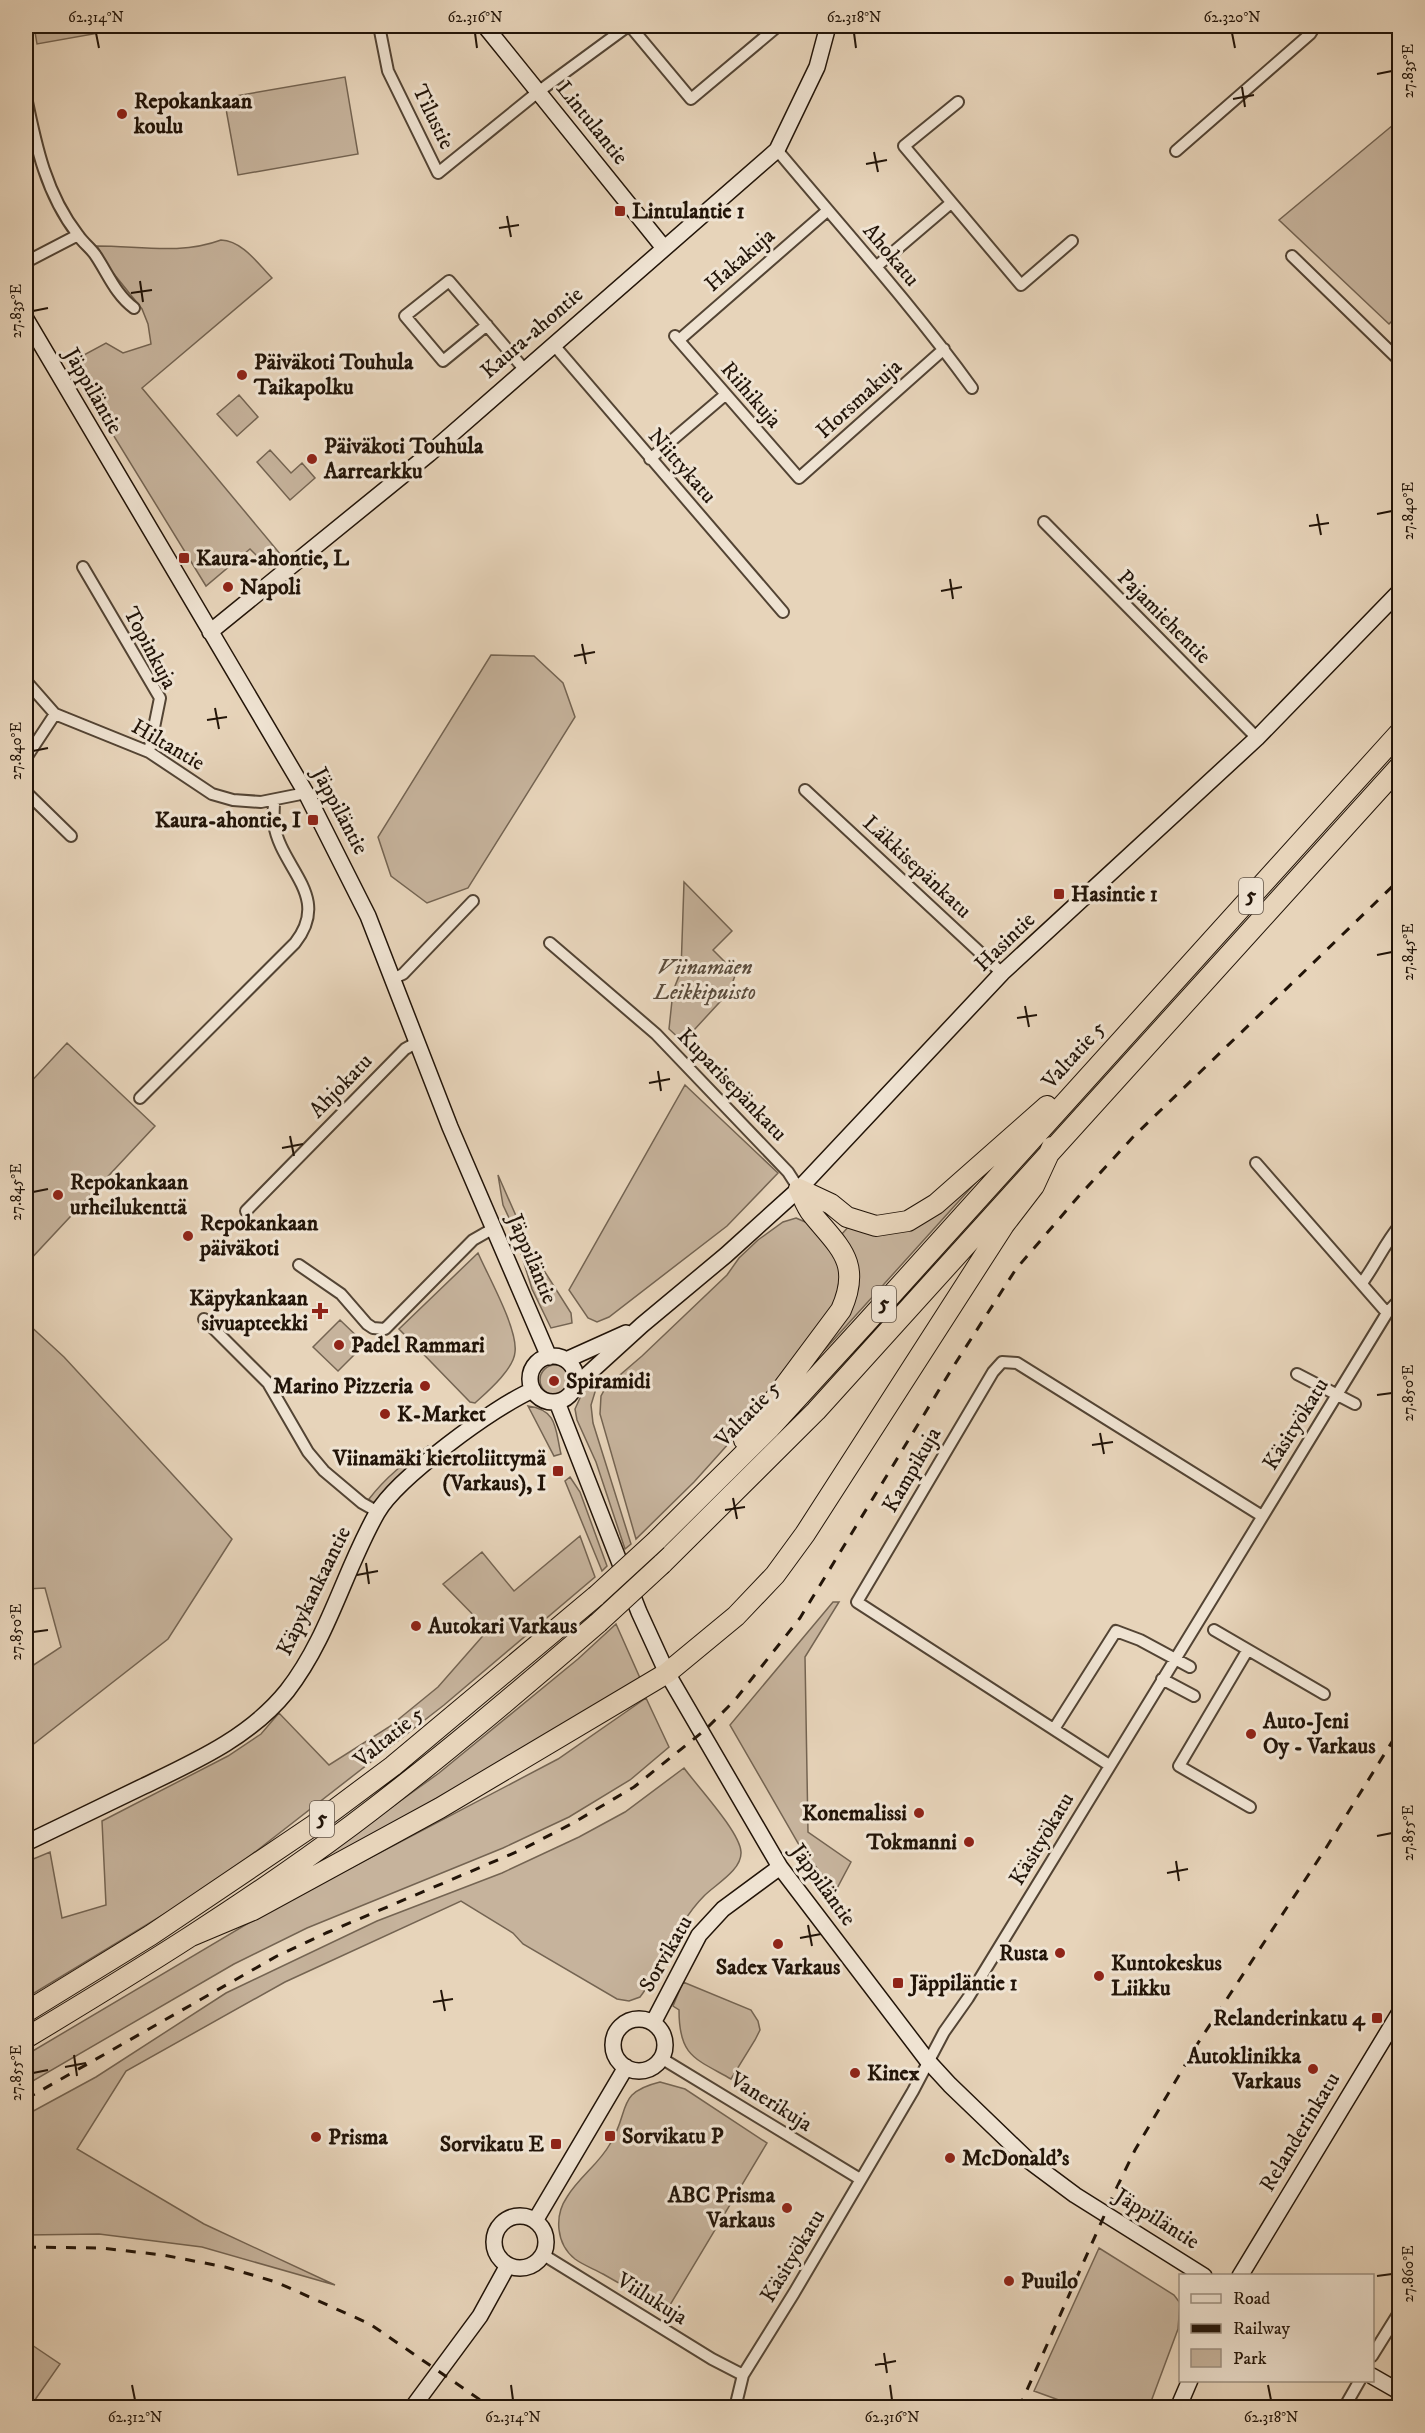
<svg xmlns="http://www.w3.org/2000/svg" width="1425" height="2433" font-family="'IM FELL DW Pica',serif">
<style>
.green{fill:#c6b39c;stroke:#746452;stroke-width:1.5}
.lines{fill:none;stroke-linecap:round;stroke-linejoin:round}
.street-casing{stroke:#534434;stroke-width:14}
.secondary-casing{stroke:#221408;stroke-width:18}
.highway-casing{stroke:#221408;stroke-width:22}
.street{stroke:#efe3d2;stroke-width:10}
.secondary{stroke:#efe3d2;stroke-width:15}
.highway{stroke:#e7d4ba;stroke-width:20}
.rail{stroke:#221408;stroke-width:3;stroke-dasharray:10 10;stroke-linecap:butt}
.highway-bridge-casing{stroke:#221408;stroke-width:22;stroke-linecap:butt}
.highway-bridge{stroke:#e7d4ba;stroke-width:20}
.ticks{fill:none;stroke:#221408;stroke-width:2}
.poi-dot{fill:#8f2418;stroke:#efe3d2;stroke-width:2}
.labels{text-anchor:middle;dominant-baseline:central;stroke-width:6;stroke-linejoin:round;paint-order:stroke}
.shield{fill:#efe3d2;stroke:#605245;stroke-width:1.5}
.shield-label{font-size:21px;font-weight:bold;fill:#221408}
.poi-label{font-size:22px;font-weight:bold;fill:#221408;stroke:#efe3d2;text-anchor:start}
.street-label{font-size:22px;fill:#221408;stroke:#efe3d2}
.park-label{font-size:22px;font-style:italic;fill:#5b4c3c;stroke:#efe3d2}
.neatline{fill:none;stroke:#221408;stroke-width:2}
.ticks-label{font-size:15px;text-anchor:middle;fill:#221408}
</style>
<rect width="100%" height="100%" fill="#e7d4ba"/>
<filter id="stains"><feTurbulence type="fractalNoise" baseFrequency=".00333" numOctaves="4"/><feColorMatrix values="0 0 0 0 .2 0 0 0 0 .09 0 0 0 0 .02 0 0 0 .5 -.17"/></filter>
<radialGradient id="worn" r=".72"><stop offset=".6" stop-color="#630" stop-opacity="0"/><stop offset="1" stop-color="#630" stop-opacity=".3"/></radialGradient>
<path class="green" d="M 34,26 L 138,26 L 37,44 Z
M 345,77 L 358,154 L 238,175 L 224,98 Z
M 1399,120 L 1399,314 L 1389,324 L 1279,220 Z
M 221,240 C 243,241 258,264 272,278 L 142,388 L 281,555 L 269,568 L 250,549 L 206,586 L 69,363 L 106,343 L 123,353 L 151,344 L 148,324 L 142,309 L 110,269 L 97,246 C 139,246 181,255 221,240 Z
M 239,395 L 258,417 L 237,436 L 217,414 Z
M 270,450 L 291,473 L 302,463 L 315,478 L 290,500 L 257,462 Z
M 491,655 L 534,656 L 563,683 L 575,717 L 468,888 L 427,903 L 391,876 L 378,837 Z
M 684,882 L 732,931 L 713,950 L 736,973 L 729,992 L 683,1042 L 669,1029 L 673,991 L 681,971 Z
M 67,1043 L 155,1126 L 26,1264 L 26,1087 Z
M 685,1085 L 778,1173 L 727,1226 L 609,1317 L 597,1322 L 588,1318 L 569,1290 Z
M 1015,1139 L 801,1376 L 844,1320 L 841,1235 L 849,1226 L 885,1234 Z
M 498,1175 L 531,1250 L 571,1313 L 572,1323 L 551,1328 L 532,1289 L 519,1247 L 514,1237 L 516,1233 L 503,1205 Z
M 796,1218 L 810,1224 L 822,1233 L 843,1271 L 842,1293 L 810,1345 L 730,1442 L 694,1482 L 636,1539 L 600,1414 L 601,1396 L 606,1387 L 642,1356 L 727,1275 L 739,1258 L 758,1240 L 783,1222 Z
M 478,1253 C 488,1276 518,1329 515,1352 C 514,1369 487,1392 475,1403 L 470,1402 L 399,1329 Z
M 340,1320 L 365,1344 L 338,1371 L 313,1347 Z
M 26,1322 L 64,1357 L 232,1539 L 168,1639 L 26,1750 L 26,1670 L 61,1647 L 45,1588 L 26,1589 Z
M540 1380a15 15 0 1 1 30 0a15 15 0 1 1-30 0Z
M 597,1373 L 599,1379 L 591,1405 L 593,1423 L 631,1544 L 625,1549 L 596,1462 L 577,1420 L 575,1409 L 585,1387 Z
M 528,1406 C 558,1410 555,1429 561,1454 L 554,1456 Z
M 428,1446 L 432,1449 L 376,1502 L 372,1503 L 369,1499 C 386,1477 405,1462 428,1446 Z
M 570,1477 L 580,1492 L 607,1566 L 602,1571 L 565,1481 Z
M 580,1536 L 595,1577 L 444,1705 L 241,1863 L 176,1907 L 26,1998 L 26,1862 L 50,1852 L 62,1918 L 106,1905 L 102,1821 L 228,1756 L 261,1734 L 279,1713 L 329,1765 L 389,1727 L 438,1687 L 488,1630 L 443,1584 L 482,1552 L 514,1591 Z
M 833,1602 L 839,1602 L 805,1657 L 808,1832 L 851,1862 L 835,1892 L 798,1843 L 730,1725 Z
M 616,1624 L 640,1678 L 419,1811 L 296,1876 L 439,1773 L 578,1659 Z
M 646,1698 L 669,1747 L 630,1780 L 569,1817 L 503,1848 L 307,1928 L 234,1964 L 26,2085 L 26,2055 L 269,1911 L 558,1759 Z
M 684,1768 C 697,1786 740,1832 741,1852 C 742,1870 716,1884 704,1896 C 675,1925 664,1966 640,1997 L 629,2001 L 617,1999 L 523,1944 L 513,1933 L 461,1901 L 285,1982 L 126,2071 L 77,2149 L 204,2224 L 335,2285 L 202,2247 L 99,2234 L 26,2235 L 26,2115 L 96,2077 L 226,1993 L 377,1921 L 502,1873 L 579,1837 L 625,1812 Z
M 683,1982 L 751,2010 L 758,2021 L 760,2030 L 755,2040 L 731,2079 C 694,2058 679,2056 679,2010 L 673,2006 Z
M 660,2082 L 685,2089 L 767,2143 L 667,2310 C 645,2298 624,2286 603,2274 C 594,2269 583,2265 575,2259 C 556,2244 554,2216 567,2197 C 579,2177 599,2164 610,2144 C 631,2110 615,2093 660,2082 Z
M 1099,2248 L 1174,2295 L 1180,2303 L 1178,2329 L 1149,2407 L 1078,2407 L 1034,2391 Z
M 26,2341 L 60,2364 L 30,2407 L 26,2407 Z"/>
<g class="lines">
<defs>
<path id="street" d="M 379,26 L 388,71 L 438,173 L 538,92 L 628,26
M 630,26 L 691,99 L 778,26
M 26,97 C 36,146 46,194 78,235 C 83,243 91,248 96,256 C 108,274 116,295 134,308
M 958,102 L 904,146 L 1021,285 L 1072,241
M 777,150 C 843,229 912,305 972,388
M 1176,151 L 1310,34 L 1315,26
M 1292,256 L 1400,361
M 26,262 L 78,235
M 877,266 L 951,203
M 487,325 L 443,361 L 405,316 L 449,281 L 524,369
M 675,336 L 799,478 L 944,349
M 679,340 L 827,211
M 553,344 L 783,612
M 650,459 L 725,395
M 1044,522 L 1257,738
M 83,567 L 160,698 L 149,752
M 26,681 L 55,714 L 149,752 L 212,794 L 233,800 L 261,802 L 306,793
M 26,758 L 55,714
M 805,790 L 1002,973
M 26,792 L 71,836
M 550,943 L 656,1034 L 788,1172 L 799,1189
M 392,979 L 403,974 L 473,901
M 140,1098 L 295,943 C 332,896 281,869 274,824 C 273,817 274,808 274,801
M 1256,1163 L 1387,1313
M 246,1211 L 405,1049 L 416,1043
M 299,1265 L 341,1294 L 367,1324 L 373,1328 L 385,1329 L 473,1240 L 494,1228
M 1362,1283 C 1376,1264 1385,1243 1400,1225
M 204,1319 L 268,1383 L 308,1452 L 324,1471 L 362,1503 L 378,1512
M 1297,1374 L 1355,1404
M 1214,1630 L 1324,1694
M 1247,1651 L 1179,1766 L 1250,1807
M 1162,1679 L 1194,1696
M 1054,1729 L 1116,1631 L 1140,1640 L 1190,1667
M 1109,1765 L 857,1602 L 993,1372 L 1002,1362 L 1017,1363 L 1262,1516
M 661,2058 L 860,2179
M 542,2254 L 712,2359 L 743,2375
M 1372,2356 L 1400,2311
M 735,2408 L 743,2375 L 794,2293 L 913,2091 L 944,2032 L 968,1998 L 1387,1313 L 1400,1299
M 1344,2408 L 1360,2380"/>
<path id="secondary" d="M 485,26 L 664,248
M 26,319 L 306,793 L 368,916 L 450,1127 L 549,1357
M 210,632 L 429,454 L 777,150 L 817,67 L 828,26
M530 1379a23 23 0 1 1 46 0a23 23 0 1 1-46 0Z
M 566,1360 L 626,1333
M 575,1386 L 642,1325 L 726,1255 L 799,1189 L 1002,973 L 1257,738 L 1400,591
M 557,1402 L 639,1612 L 667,1673 L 780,1867 L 927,2060 L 950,2085 L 1028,2160 L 1075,2195 L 1204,2276
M 26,1843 C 65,1824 105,1805 144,1786 C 196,1761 250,1737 287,1691 C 329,1637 344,1571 377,1513 C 397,1478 495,1406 533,1390
M613 2045a26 26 0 1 1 52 0a26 26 0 1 1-52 0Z
M 653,2023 L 699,1935 L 723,1909 L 780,1867
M494 2242a26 26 0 1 1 52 0a26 26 0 1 1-52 0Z
M 535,2221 L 626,2067
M 1240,2276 L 1400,2012
M 1372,2376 L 1400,2392
M 412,2408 L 480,2316 L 508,2265
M 1178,2408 L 1190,2380"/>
<path id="highway" d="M 799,1189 L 831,1204 L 847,1217 L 863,1222 L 876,1226 L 908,1221 L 936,1204 L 1047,1106
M 744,1440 L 841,1310 C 862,1263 840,1248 812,1214 C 806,1207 803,1197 799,1189
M 657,1540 L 769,1429 L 866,1323 L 1400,732
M 662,1564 L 816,1411 L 1400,766
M 191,1936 L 253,1910 L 440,1808 L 667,1673 L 736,1616 L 775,1575 L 805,1534 L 1004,1225 L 1034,1186 L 1052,1147
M 26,2012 L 151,1935 L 314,1825 L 393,1766 L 596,1596
M 26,2038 C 136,1972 249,1902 352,1825 C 437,1761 518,1692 598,1623"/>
</defs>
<use href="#street" class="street-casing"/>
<use href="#secondary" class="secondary-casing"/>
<use href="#highway" class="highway-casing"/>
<use href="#street" class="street"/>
<use href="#secondary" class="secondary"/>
<use href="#highway" class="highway"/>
<path class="rail" d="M 26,2099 L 277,1956 L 326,1933 L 521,1850 L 573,1823 L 634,1787 L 705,1730 L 735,1700 L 800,1618 L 953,1367 L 1016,1269 L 1078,1197 L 1134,1136 L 1400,879
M 26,2247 L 101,2248 L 163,2255 L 225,2267 L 276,2282 L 370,2324 L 492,2408
M 1019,2408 L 1116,2189 L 1135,2150 L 1198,2043 L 1326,1848 L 1400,1729"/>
<defs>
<path id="highway-bridge" d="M 596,1596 L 657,1540
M 598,1623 L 662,1564"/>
</defs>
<use href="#highway-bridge" class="highway-bridge-casing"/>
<use href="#highway-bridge" class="highway-bridge"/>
</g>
<path class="ticks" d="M 96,33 L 99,48M 475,33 L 477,48M 854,33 L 856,48M 1232,33 L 1235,48M 1377,74 L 1392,71M 1242,87 L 1245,107M 1233,99 L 1254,95M 874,152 L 878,172M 866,164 L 887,160M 507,216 L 511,237M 499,228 L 519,225M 140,281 L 143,302M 131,293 L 152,290M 33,311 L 48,308M 1317,514 L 1321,535M 1377,514 L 1392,511M 1309,526 L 1329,523M 950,579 L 953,599M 941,591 L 962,587M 582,644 L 586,664M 574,656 L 595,652M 215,708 L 219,729M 207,720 L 227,717M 33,751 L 48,748M 1377,955 L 1392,952M 1025,1006 L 1029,1027M 1017,1018 L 1037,1015M 658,1071 L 661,1091M 649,1083 L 670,1079M 290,1136 L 294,1156M 282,1148 L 303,1144M 33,1192 L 48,1189M 1377,1395 L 1392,1393M 1100,1433 L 1104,1454M 1092,1445 L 1113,1442M 733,1498 L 737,1519M 725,1510 L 745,1507M 366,1563 L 369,1584M 357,1575 L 378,1571M 33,1632 L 48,1630M 1377,1836 L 1392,1833M 1176,1861 L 1179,1881M 1167,1873 L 1188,1869M 808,1925 L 812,1946M 800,1938 L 821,1934M 441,1990 L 445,2011M 433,2002 L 453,1999M 74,2055 L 77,2076M 65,2067 L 86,2063M 33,2073 L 48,2070M 1377,2276 L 1392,2274M 884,2353 L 887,2373M 875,2365 L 896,2361M 132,2385 L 135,2400M 511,2385 L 513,2400M 890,2385 L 892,2400M 1268,2385 L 1271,2400"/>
<g class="poi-dot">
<circle cx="122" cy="114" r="6"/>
<rect x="614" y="205" width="12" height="12" rx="3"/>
<circle cx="242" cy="375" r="6"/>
<circle cx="312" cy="459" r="6"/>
<rect x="178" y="552" width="12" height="12" rx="3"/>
<circle cx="228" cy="587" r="6"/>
<rect x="307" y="814" width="12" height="12" rx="3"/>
<rect x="1053" y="888" width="12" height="12" rx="3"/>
<circle cx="58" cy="1195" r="6"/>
<circle cx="188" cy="1236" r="6"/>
<path d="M317 1302h6v6h6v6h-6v6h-6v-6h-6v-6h6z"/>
<circle cx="339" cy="1345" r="6"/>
<circle cx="554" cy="1381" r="6"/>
<circle cx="425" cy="1386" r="6"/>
<circle cx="385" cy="1414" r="6"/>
<rect x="552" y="1465" width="12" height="12" rx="3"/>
<circle cx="416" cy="1626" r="6"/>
<circle cx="1251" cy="1734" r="6"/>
<circle cx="919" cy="1813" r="6"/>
<circle cx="969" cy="1842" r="6"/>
<circle cx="778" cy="1944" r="6"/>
<circle cx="1060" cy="1953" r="6"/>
<circle cx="1099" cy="1976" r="6"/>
<rect x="892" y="1977" width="12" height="12" rx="3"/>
<rect x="1371" y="2012" width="12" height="12" rx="3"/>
<circle cx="1313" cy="2069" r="6"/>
<circle cx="855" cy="2073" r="6"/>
<rect x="604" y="2130" width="12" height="12" rx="3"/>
<circle cx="316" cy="2137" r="6"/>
<rect x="550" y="2138" width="12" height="12" rx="3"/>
<circle cx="950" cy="2158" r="6"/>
<circle cx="787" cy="2208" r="6"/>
<circle cx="1009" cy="2281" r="6"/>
</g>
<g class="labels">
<g class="shield">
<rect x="1239" y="878" width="24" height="36" rx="4.5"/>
<rect x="872" y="1286" width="24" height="36" rx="4.5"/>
<rect x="310" y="1801" width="24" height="36" rx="4.5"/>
</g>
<g class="shield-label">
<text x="1251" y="896">5</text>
<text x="884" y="1304">5</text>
<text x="322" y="1819">5</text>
</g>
<g class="poi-label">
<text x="134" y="101">Repokankaan<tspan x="134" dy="25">koulu</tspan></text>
<text x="632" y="211">Lintulantie 1</text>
<text x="254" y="362">Päiväkoti Touhula<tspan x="254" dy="25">Taikapolku</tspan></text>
<text x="324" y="446">Päiväkoti Touhula<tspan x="324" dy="25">Aarrearkku</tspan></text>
<text x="196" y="558">Kaura-ahontie, L</text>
<text x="240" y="587">Napoli</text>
<text x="301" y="820" text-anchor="end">Kaura-ahontie, I</text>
<text x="1071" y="894">Hasintie 1</text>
<text x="70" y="1182">Repokankaan<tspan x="70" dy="25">urheilukenttä</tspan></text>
<text x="200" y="1223">Repokankaan<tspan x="200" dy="25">päiväkoti</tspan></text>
<text x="308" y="1298" text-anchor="end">Käpykankaan<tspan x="308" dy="25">sivuapteekki</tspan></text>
<text x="351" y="1345">Padel Rammari</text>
<text x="566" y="1381">Spiramidi</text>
<text x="413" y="1386" text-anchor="end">Marino Pizzeria</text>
<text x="397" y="1414">K-Market</text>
<text x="546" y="1458" text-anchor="end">Viinamäki kiertoliittymä<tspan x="546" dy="25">(Varkaus), I</tspan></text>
<text x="428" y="1626">Autokari Varkaus</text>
<text x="1263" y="1721">Auto-Jeni<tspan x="1263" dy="25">Oy - Varkaus</tspan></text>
<text x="907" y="1813" text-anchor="end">Konemalissi</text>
<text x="957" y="1842" text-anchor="end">Tokmanni</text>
<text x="1048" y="1953" text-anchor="end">Rusta</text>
<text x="1111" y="1963">Kuntokeskus<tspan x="1111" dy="25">Liikku</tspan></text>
<text x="778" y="1967" text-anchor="middle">Sadex Varkaus</text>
<text x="910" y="1983">Jäppiläntie 1</text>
<text x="1365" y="2018" text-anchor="end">Relanderinkatu 4</text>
<text x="1301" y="2056" text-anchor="end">Autoklinikka<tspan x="1301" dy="25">Varkaus</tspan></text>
<text x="867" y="2073">Kinex</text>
<text x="622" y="2136">Sorvikatu P</text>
<text x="328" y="2137">Prisma</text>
<text x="544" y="2144" text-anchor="end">Sorvikatu E</text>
<text x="962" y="2158">McDonald's</text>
<text x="775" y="2195" text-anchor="end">ABC Prisma<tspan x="775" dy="25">Varkaus</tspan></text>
<text x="1021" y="2281">Puuilo</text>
</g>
<g class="street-label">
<text transform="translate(433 117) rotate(64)">Tilustie</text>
<text transform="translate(592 123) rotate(51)">Lintulantie</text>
<text transform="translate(891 255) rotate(50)">Ahokatu</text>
<text transform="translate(740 260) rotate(-41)">Hakakuja</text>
<text transform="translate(532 333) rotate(-41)">Kaura-ahontie</text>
<text transform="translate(93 391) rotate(60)">Jäppiläntie</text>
<text transform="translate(751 395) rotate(49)">Riihikuja</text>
<text transform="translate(859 399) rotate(-42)">Horsmakuja</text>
<text transform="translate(682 466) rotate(49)">Niittykatu</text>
<text transform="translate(1164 617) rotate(45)">Pajamiehentie</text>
<text transform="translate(150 648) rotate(62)">Topinkuja</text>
<text transform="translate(168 745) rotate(30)">Hiltantie</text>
<text transform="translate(340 811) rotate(62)">Jäppiläntie</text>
<text transform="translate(917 867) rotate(43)">Läkkisepänkatu</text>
<text transform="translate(1005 942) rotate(-44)">Hasintie</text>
<text transform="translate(1074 1055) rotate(-48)">Valtatie 5</text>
<text transform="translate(732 1085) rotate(46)">Kuparisepänkatu</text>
<text transform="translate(341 1086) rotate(-46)">Ahjokatu</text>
<text transform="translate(532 1259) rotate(67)">Jäppiläntie</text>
<text transform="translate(748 1414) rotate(-46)">Valtatie 5</text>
<text transform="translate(1296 1424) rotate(-58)">Käsityökatu</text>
<text transform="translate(912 1470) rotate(-60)">Kampikuja</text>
<text transform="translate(314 1591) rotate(-64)">Käpykankaantie</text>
<text transform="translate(389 1737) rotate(-39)">Valtatie 5</text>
<text transform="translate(1042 1839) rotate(-59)">Käsityökatu</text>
<text transform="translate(823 1885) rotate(54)">Jäppiläntie</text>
<text transform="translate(666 1954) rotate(-60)">Sorvikatu</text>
<text transform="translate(771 2102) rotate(32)">Vanerikuja</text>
<text transform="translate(1300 2132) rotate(-59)">Relanderinkatu</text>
<text transform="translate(1157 2219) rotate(32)">Jäppiläntie</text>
<text transform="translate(793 2256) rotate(-59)">Käsityökatu</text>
<text transform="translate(652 2299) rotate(32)">Viilukuja</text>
</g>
<g class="park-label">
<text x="705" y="967">Viinamäen<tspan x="705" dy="25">Leikkipuisto</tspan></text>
</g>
</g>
<rect width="1425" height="2433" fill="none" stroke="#e7d4ba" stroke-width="66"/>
<rect x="1179" y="2274" width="195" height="108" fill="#efe3d2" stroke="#9d9081" stroke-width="1.5"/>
<rect x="1191" y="2294" width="30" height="9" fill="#efe3d2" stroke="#9d9081" stroke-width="1.5"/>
<text x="1233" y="2304" font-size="18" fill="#221408">Road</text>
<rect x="1191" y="2324" width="30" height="9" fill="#221408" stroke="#9d9081" stroke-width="1.5"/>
<text x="1233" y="2334" font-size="18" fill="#221408">Railway</text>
<rect x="1191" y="2349" width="30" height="18" fill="#c6b39c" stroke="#9d9081" stroke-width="1.5"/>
<text x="1233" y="2364" font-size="18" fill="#221408">Park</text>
<rect x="33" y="33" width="1359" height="2367" class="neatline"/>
<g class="ticks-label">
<text x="96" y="22">62.314°N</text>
<text x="475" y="22">62.316°N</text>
<text x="854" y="22">62.318°N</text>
<text x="1232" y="22">62.320°N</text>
<text transform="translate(1408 71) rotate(-90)" y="5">27.835°E</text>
<text transform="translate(16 311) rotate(-90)" y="5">27.835°E</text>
<text transform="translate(1408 511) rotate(-90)" y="5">27.840°E</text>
<text transform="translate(16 751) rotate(-90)" y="5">27.840°E</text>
<text transform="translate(1408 952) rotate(-90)" y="5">27.845°E</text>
<text transform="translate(16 1192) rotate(-90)" y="5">27.845°E</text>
<text transform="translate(1408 1393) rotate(-90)" y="5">27.850°E</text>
<text transform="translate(16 1632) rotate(-90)" y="5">27.850°E</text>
<text transform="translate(1408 1833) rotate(-90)" y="5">27.855°E</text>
<text transform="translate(16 2073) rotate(-90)" y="5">27.855°E</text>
<text transform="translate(1408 2274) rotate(-90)" y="5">27.860°E</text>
<text x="135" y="2422">62.312°N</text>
<text x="513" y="2422">62.314°N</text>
<text x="892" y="2422">62.316°N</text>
<text x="1271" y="2422">62.318°N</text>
</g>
<rect width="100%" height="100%" filter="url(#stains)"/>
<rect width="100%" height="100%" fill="url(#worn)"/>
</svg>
